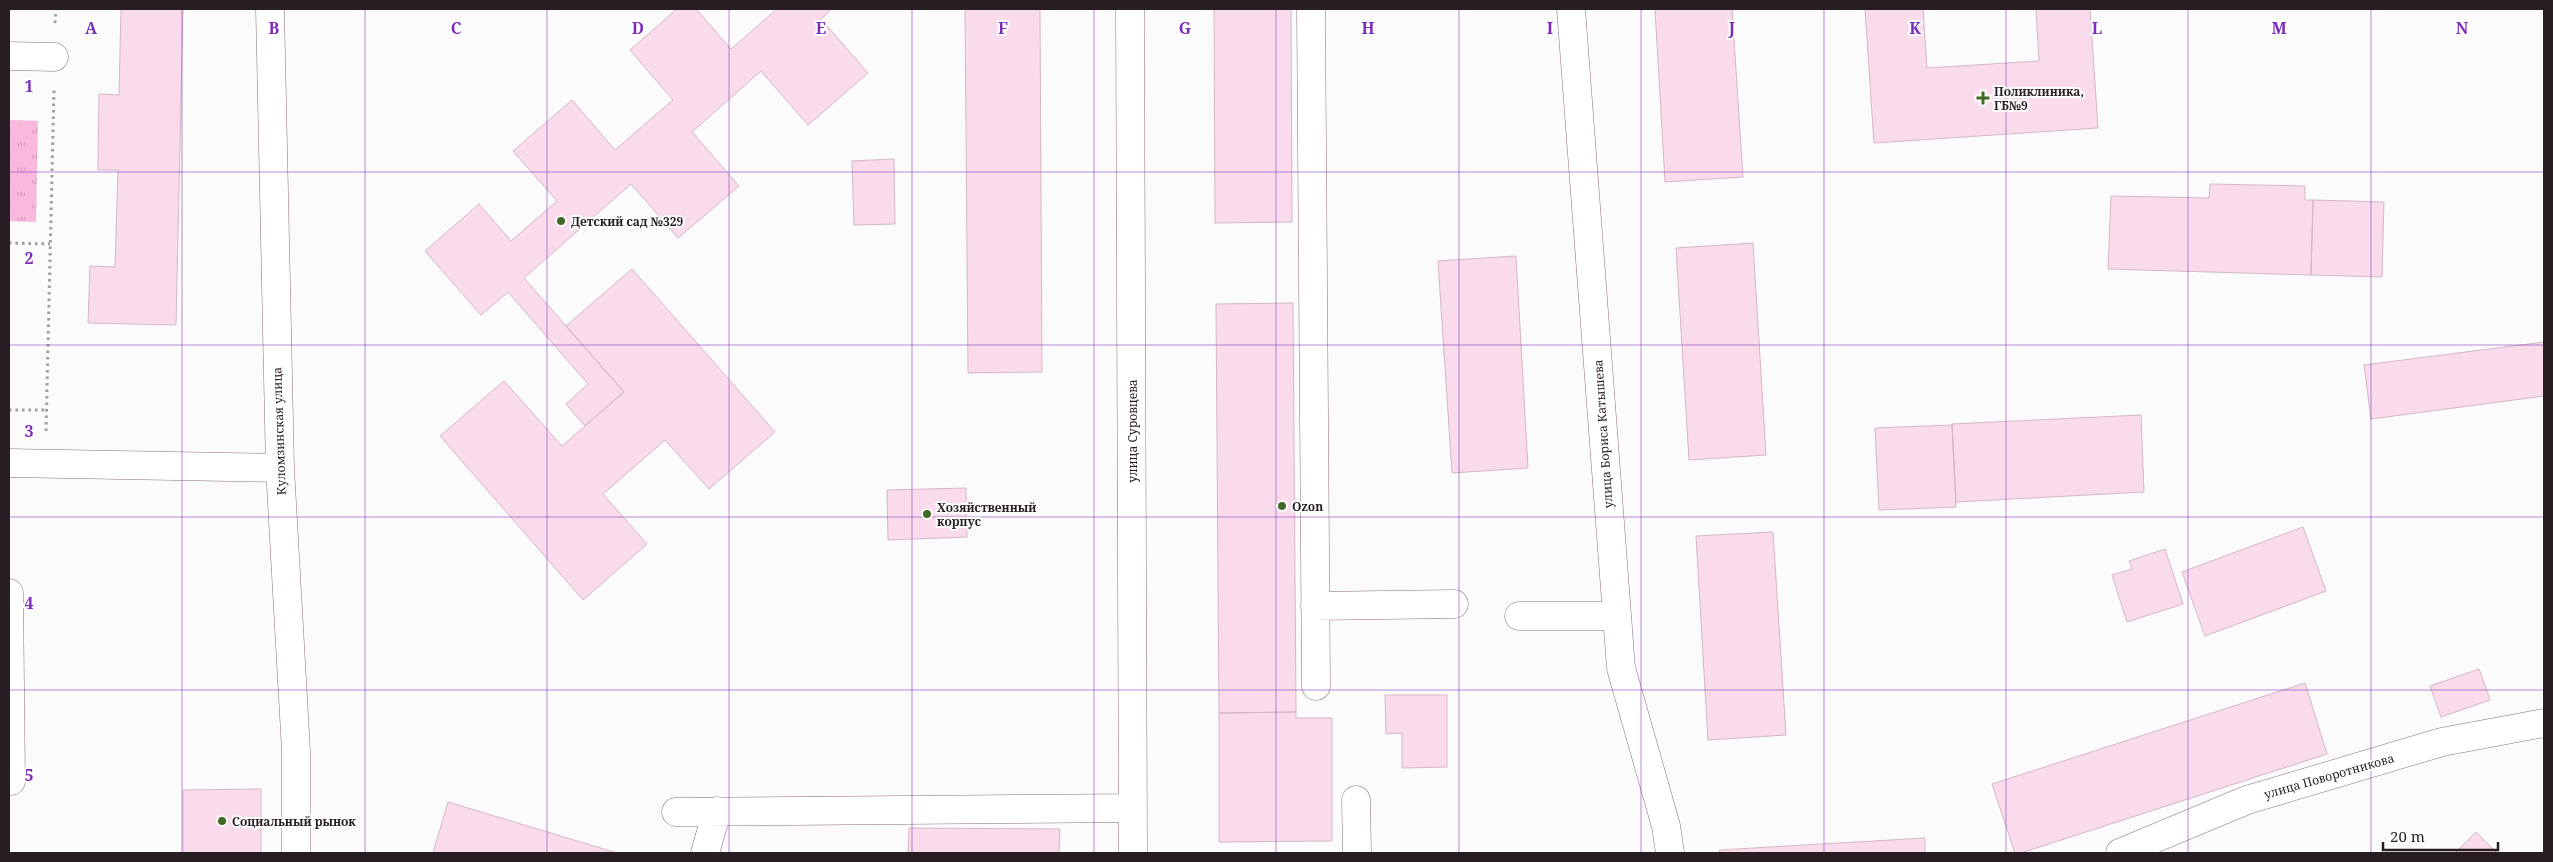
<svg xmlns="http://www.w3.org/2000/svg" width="2553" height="862" font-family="'Noto Serif',serif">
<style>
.park{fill:url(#park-tufts)}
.building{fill:#f9dbeb;stroke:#d4b7c6}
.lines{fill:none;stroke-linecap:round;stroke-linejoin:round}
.minor-casing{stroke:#896f7d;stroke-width:29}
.path{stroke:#a19d9f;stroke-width:3;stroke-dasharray:2.5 4;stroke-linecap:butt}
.minor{stroke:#fff;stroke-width:28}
.grid{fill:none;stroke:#7b2cbf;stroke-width:1;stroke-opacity:0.55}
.poi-dot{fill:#406926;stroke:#fff;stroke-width:2}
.labels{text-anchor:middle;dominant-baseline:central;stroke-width:4;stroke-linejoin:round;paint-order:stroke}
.poi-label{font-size:12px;font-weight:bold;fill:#271d22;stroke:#fff;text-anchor:start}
.street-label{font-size:12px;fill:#271d22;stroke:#fff}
.grid-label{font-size:16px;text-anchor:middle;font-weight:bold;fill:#7b2cbf;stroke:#fff;stroke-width:4;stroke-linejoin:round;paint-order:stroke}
</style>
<defs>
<pattern id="park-tufts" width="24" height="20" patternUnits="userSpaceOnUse" patternTransform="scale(1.25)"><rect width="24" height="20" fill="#fab8dd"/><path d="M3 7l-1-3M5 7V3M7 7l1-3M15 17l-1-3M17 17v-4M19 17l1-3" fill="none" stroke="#d69ebd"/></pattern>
</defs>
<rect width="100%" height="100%" fill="#fbfbfb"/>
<path class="park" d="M 9,120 L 38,121 L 36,222 L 9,221 Z"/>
<path class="building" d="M 121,9 L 183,9 L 176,325 L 88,323 L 90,266 L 115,267 L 118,170 L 98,170 L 99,94 L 119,95 Z
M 677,9 L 696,9 L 731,49 L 777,9 L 832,9 L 821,19 L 868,73 L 808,125 L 761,71 L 692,132 L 739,186 L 678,238 L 631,184 L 524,278 L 624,392 L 585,426 L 566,404 L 588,384 L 508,292 L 481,315 L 425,251 L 479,204 L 511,241 L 557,201 L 513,151 L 572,100 L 615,150 L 673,100 L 630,50 Z
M 965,9 L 1040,9 L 1042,372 L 968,373 Z
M 1214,9 L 1291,9 L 1292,222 L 1215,223 Z
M 1655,9 L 1732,9 L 1743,177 L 1665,182 Z
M 1865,9 L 1923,9 L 1927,68 L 2039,61 L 2036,9 L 2090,9 L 2098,128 L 1874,143 Z
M 894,159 L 895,224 L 854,225 L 852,161 Z
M 2210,184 L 2305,186 L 2305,200 L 2313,200 L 2311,275 L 2108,269 L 2111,196 L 2209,198 Z
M 2313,200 L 2384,202 L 2382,277 L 2311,275 Z
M 1753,243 L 1766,455 L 1689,460 L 1676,248 Z
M 1516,256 L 1528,468 L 1452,473 L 1438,261 Z
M 632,269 L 775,432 L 709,489 L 665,440 L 603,494 L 647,544 L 583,600 L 440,436 L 504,381 L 562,446 L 624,392 L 566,326 Z
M 1293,303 L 1296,712 L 1219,713 L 1216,304 Z
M 2544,342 L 2544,396 L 2371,419 L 2364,365 Z
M 2141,415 L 2144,492 L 1956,502 L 1952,424 Z
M 1952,425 L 1956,507 L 1879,510 L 1875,428 Z
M 966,488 L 967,537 L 888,540 L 887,490 Z
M 2303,527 L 2326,591 L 2205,636 L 2182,572 Z
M 1773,532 L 1786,735 L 1708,740 L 1696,536 Z
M 2165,549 L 2183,604 L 2127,622 L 2112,575 L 2132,569 L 2129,561 Z
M 2479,669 L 2490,700 L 2441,717 L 2430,686 Z
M 2305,683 L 2327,754 L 2021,853 L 2015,853 L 1992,784 Z
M 1385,695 L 1447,695 L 1447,767 L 1402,768 L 1402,733 L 1386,734 Z
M 1296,712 L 1296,718 L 1332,718 L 1332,841 L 1219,842 L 1219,713 Z
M 261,789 L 261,853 L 183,853 L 183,790 Z
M 448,802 L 617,853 L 433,853 Z
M 909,828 L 1060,829 L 1059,853 L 908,853 Z
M 2476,832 L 2497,853 L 2455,853 Z
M 1925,838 L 1925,853 L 1719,853 L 1719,850 Z"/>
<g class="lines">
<defs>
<path id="minor" d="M 270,9 L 280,468 L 296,751 L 296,853
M 1130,9 L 1133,853
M 1311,9 L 1316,686
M 1571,9 L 1621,668 L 1666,826 L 1670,853
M 9,56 L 54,57
M 9,463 L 280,468
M 1315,606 L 1454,604
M 1519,616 L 1616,616
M 9,781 L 11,781 L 9,593
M 1356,800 L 1357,853
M 676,812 L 1133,808
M 705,853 L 717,811
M 2120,853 L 2247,800 L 2442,742 L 2544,723"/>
</defs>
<use href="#minor" class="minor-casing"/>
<path class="path" d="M 55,23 L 56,9
M 9,243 L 50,244
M 9,410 L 46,410
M 46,431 L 54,89"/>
<use href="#minor" class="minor"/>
</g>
<path class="grid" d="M 182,9 L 182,853M 365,9 L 365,853M 547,9 L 547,853M 729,9 L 729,853M 912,9 L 912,853M 1094,9 L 1094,853M 1276,9 L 1276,853M 1459,9 L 1459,853M 1641,9 L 1641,853M 1824,9 L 1824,853M 2006,9 L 2006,853M 2188,9 L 2188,853M 2371,9 L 2371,853M 9,172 L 2544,172M 9,345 L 2544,345M 9,517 L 2544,517M 9,690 L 2544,690"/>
<g class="poi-dot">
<path d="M1980.5 90.5h5v5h5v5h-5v5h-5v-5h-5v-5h5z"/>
<circle cx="561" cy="221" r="5"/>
<circle cx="1282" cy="506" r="5"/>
<circle cx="927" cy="514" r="5"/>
<circle cx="222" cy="821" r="5"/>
</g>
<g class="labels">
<g class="poi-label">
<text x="1994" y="91">Поликлиника,<tspan x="1994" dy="14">ГБ№9</tspan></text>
<text x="571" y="221">Детский сад №329</text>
<text x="1292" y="506">Ozon</text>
<text x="937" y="507">Хозяйственный<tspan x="937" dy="14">корпус</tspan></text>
<text x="232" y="821">Социальный рынок</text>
</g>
<g class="street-label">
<text transform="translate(279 431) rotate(-92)">Куломзинская улица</text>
<text transform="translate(1132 431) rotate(-90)">улица Суровцева</text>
<text transform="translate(1603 434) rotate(-94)">улица Бориса Катышева</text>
<text transform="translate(2329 776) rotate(-16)">улица Поворотникова</text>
</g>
</g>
<g class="grid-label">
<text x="91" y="34">A</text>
<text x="274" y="34">B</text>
<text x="456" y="34">C</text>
<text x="638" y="34">D</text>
<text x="821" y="34">E</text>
<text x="1003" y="34">F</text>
<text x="1185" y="34">G</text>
<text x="1368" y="34">H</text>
<text x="1550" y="34">I</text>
<text x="1732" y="34">J</text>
<text x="1915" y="34">K</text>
<text x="2097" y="34">L</text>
<text x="2279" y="34">M</text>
<text x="2462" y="34">N</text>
<text x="29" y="92">1</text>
<text x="29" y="264">2</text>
<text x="29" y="437">3</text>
<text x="29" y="609">4</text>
<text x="29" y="781">5</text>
</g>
<rect width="2553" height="862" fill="none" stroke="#271d22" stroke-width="20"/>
<path d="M2383 842v8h115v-8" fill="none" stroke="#271d22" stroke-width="2.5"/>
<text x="2390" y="842" font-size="15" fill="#271d22" stroke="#ffffff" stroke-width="4" paint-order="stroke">20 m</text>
</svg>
